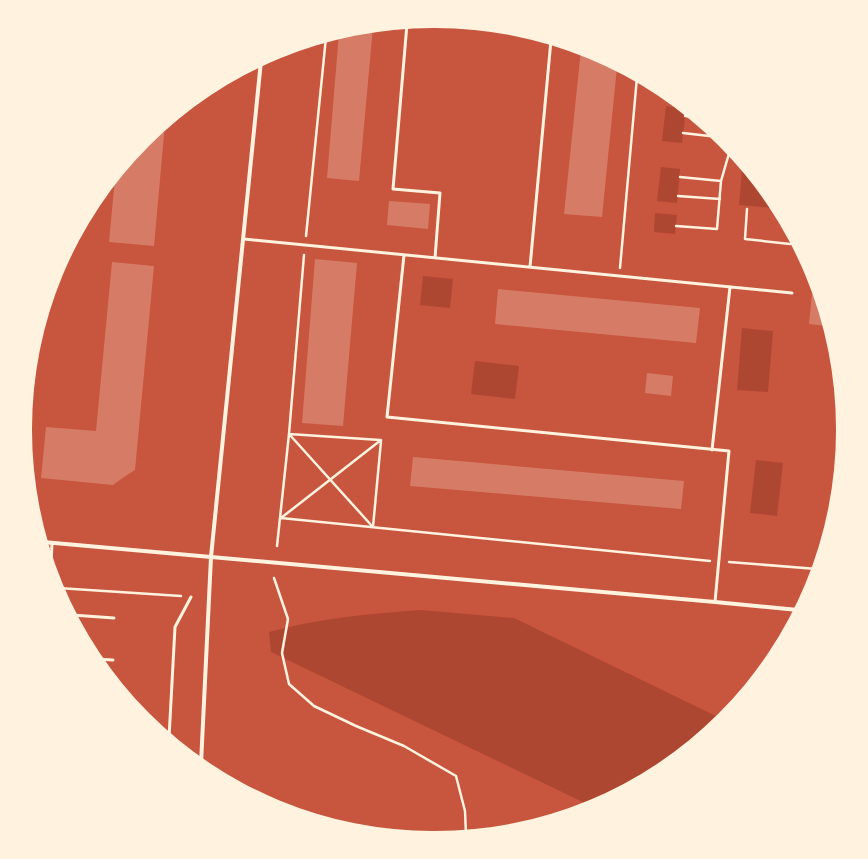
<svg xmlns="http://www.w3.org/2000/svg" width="868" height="859" font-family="Inter,sans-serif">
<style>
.green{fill:#ae4732}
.building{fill:#d67c66}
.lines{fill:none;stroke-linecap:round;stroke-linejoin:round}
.path{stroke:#fff3e0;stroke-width:2.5}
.service{stroke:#fff3e0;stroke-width:3}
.minor{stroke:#fff3e0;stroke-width:4}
</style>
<rect width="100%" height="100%" fill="#c8553d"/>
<path class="green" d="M 666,106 L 684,109 L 686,110 L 682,143 L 662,141 Z
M 661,167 L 680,169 L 677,203 L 657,201 Z
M 742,171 L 748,171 L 773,202 L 773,208 L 739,205 Z
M 655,213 L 677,215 L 675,234 L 654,232 Z
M 423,276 L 453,279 L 450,308 L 420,305 Z
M 742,328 L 773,331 L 768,392 L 737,390 Z
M 475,361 L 519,366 L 515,399 L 471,394 Z
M 756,460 L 783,463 L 777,516 L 750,513 Z
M 420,610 L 514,618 L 722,719 L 661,769 L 591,806 L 271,652 L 269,632 C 320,618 368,614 420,610 Z"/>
<path class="building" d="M 373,27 L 359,181 L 327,178 L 339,33 L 355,29 Z
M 581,49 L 591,52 L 617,67 L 602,217 L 564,214 Z
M 165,124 L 154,246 L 109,242 L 115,178 L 145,140 Z
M 389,201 L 430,204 L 428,229 L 387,225 Z
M 315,259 L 357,263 L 343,426 L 302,423 Z
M 112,262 L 154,266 L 135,470 L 124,477 L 113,485 L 41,478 L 46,427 L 96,431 Z
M 813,284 L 815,284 L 827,326 L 809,324 Z
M 498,289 L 700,308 L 696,343 L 495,324 Z
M 647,373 L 673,376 L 671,396 L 645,393 Z
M 413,457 L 684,481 L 681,509 L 410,486 Z"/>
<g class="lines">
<path class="path" d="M 685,116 L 695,117
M 683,133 L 718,137
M 680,177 L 721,181
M 678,196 L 720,199
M 747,209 L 745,239 L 790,244
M 676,226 L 717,229 L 721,181 L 730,150
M 306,236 L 326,37
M 620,268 L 637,77
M 289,434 L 372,526
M 289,434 L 380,440
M 281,518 L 710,561
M 281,518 L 381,440
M 373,527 L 381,441
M 277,546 L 289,434 L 304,255
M 729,562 L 817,569
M 274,578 L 288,619 L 282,653 L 289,684 L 314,706 L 356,726 L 404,746 L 456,776 L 465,811 L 466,835
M 58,588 L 181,596"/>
<path class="service" d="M 407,24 L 393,189 L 440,193 L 435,258
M 244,239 L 792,293
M 404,255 L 387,417 L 729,451 L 715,602
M 530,267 L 551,40
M 712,450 L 730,287
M 51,566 L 52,543
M 72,615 L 114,618
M 96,659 L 113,660
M 169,738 L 175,627 L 191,597"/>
<path class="minor" d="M 43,542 L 715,602 L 798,610
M 201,764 L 211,557 L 261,61"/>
</g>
<path d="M0 0H868V859H0ZM433 28H435A401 401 0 0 1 836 429V430A401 401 0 0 1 435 831H433A401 401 0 0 1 32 430V429A401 401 0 0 1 433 28Z" fill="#fff3e0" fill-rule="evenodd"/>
</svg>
